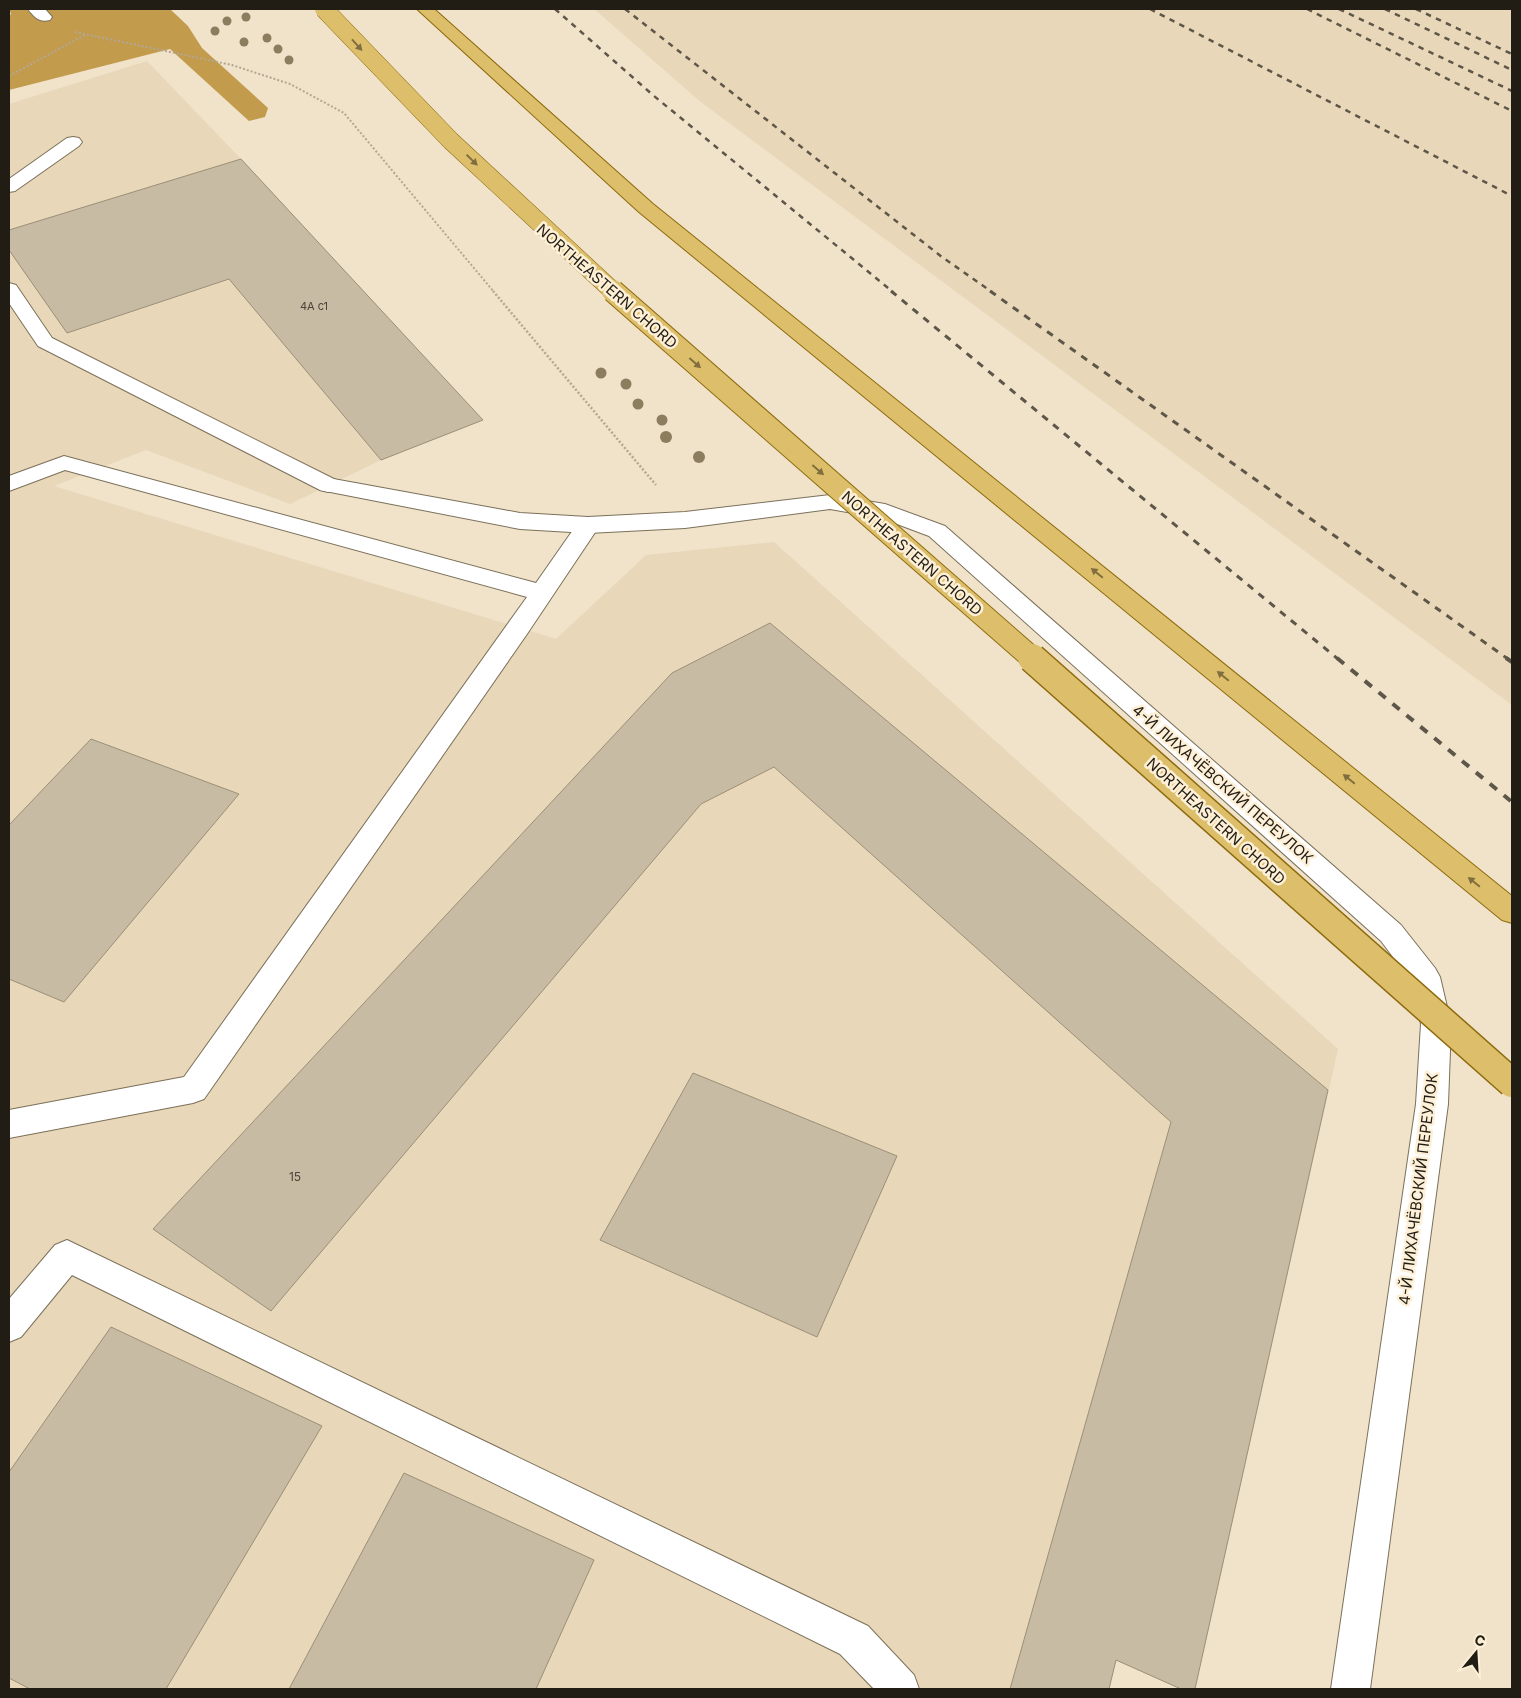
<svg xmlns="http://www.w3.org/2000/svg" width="1521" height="1698" font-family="Inter,sans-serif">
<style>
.built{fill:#e8d7b8}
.forest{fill:#c29b4d}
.building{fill:#c7bba3;stroke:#9b8f78}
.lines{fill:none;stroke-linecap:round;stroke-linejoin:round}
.service-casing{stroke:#7b705a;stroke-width:2}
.minor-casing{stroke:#7b705a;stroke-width:2}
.primary-casing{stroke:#8d6a0c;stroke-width:2}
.path-far1{stroke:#b2a793;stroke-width:2;stroke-dasharray:2 2;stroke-linecap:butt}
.path{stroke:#b2a793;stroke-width:2.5;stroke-dasharray:2 2;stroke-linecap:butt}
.service{fill:#fff;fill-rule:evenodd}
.minor{fill:#fff;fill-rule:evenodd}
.primary{fill:#ddbe6a;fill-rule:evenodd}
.rail-far2{stroke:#5e5649;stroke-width:2.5;stroke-dasharray:5.5 5.5;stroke-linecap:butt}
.rail-far1{stroke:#5e5649;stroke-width:3;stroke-dasharray:7 7;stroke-linecap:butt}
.rail{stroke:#5e5649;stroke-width:4;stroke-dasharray:9 9;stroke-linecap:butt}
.primary-bridge-far2-casing{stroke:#8d6a0c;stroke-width:19;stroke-linecap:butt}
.primary-bridge-far1-casing{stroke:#8d6a0c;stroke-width:24;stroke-linecap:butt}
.primary-bridge-casing{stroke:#8d6a0c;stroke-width:31;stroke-linecap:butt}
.primary-bridge-far2{stroke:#ddbe6a;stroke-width:18}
.primary-bridge-far1{stroke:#ddbe6a;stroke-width:22}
.primary-bridge{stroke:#ddbe6a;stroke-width:28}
.tree{fill:#8b7d5e}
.oneway{fill:#806e3f}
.labels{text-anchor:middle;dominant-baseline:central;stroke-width:5;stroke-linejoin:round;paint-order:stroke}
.far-number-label{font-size:11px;fill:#4b4438}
.number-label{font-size:12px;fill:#4b4438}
.street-label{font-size:15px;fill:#221d14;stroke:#fdf0d7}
</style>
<rect width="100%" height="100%" fill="#f0e3ca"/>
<path class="built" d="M 594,9 L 1512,9 L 1512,705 L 702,103 Z
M 147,61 L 241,159 L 483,420 L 381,460 L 290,504 L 146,450 L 54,486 L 556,639 L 646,555 L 774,542 L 1338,1049 L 1195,1689 L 1181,1689 L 1116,1660 L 1109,1689 L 9,1689 L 9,104 Z"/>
<path class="forest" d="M 9,9 L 170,9 L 188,26 L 202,48 L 268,108 L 265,117 L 249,121 L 170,49 L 9,90 L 9,16 L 11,14 Z"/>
<path class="building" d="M 241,159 L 483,420 L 381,460 L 229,279 L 67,333 L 9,250 L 9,230 Z
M 770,623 L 1328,1090 L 1195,1689 L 1181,1689 L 1116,1660 L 1109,1689 L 1010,1689 L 1171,1122 L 774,767 L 701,804 L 271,1311 L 153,1229 L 672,673 Z
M 91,739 L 239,794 L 64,1002 L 9,979 L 9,825 Z
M 693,1073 L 897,1156 L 817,1337 L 600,1240 Z
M 111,1327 L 322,1426 L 166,1689 L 30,1689 L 9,1678 L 9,1472 Z
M 404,1473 L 594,1560 L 536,1689 L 289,1689 Z"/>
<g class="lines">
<defs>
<path id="service" d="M 28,9 L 45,9 L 52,17 L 50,20 C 39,23 34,17 28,9 Z
M 73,137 L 79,138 L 82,142 L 79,146 L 15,191 L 9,192 L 9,179 L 67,138 Z
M 9,283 L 16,285 L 52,338 L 336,480 L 339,485 L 336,490 L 328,492 L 320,490 L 38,346 L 9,303 Z
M 64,456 L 536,583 L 580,520 L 588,517 L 596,520 L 600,525 L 527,634 L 204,1099 L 193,1103 L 9,1138 L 9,1110 L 184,1077 L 527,597 L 65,470 L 9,491 L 9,476 Z
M 67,1240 L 868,1626 L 914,1675 L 919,1689 L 874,1689 L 840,1654 L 72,1275 L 21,1337 L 9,1342 L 9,1299 L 55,1245 Z"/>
<path id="minor" d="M 328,478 L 520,513 L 588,517 L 685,512 L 830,495 L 885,504 L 945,526 L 1401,925 L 1435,968 L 1440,977 L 1451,1024 L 1448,1104 L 1370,1689 L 1331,1689 L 1416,1104 L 1421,1024 L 1411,981 L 1381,941 L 929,536 L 881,518 L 830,509 L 685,528 L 588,533 L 520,529 L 320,490 L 317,485 L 320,480 Z"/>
<path id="primary" d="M 417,9 L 434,9 L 653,204 L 1512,896 L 1512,923 L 1502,920 L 639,212 Z"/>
</defs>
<use href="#service" class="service-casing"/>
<use href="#minor" class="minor-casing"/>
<use href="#primary" class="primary-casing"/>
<path class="path-far1" d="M 75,32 L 232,65 L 290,84 L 344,113 L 494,292
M 9,76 L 85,35"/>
<path class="path" d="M 493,291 L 656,485"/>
<use href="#service" class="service"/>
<use href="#minor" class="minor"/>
<use href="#primary" class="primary"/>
<path class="rail-far2" d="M 555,9 L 654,96 L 893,292
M 625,9 L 942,257 L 992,292
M 1150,9 L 1512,196
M 1307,9 L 1512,111
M 1339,9 L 1512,91
M 1385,9 L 1512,70
M 1416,9 L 1512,54"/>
<path class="rail-far1" d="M 891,291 L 1338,659
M 990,291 L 1508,659"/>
<path class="rail" d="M 1337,658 L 1512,802
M 1506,658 L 1512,662"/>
<defs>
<path id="primary-bridge-far2" d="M 324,9 L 451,141 L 614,292"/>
<path id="primary-bridge-far1" d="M 613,291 L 1033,659"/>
<path id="primary-bridge" d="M 1032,658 L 1512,1083"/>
</defs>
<use href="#primary-bridge-far2" class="primary-bridge-far2-casing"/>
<use href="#primary-bridge-far1" class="primary-bridge-far1-casing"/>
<use href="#primary-bridge" class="primary-bridge-casing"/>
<use href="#primary-bridge-far2" class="primary-bridge-far2"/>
<use href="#primary-bridge-far1" class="primary-bridge-far1"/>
<use href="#primary-bridge" class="primary-bridge"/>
</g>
<g class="tree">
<circle cx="246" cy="17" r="4.5"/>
<circle cx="227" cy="21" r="4.5"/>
<circle cx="215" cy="31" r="4.5"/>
<circle cx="267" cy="38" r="4.5"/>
<circle cx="244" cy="42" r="4.5"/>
<circle cx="278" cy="49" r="4.5"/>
<circle cx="289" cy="60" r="4.5"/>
<circle cx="601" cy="373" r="5.5"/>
<circle cx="626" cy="384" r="5.5"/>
<circle cx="638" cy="404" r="5.5"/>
<circle cx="662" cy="420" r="5.5"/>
<circle cx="666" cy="437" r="6"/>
<circle cx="699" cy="457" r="6"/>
</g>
<defs><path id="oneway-solid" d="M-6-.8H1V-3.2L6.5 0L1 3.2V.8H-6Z" transform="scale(1.25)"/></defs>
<g class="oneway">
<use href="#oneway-solid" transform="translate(357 45) rotate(48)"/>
<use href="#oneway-solid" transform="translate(472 160) rotate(44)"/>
<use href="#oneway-solid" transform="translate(695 363) rotate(41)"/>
<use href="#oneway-solid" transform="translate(818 470) rotate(41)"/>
<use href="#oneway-solid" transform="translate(1097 573) rotate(-141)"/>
<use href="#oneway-solid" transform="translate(1223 676) rotate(-141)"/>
<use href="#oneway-solid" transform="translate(1349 779) rotate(-141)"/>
<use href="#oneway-solid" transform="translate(1474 882) rotate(-141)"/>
</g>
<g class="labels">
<g class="far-number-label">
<text x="314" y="306">4А с1</text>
</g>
<g class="number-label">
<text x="295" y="1176">15</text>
</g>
<g class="street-label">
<text transform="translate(607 286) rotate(41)">NORTHEASTERN CHORD</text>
<text transform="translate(912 553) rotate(41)">NORTHEASTERN CHORD</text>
<text transform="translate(1223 784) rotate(41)">4-Й ЛИХАЧЁВСКИЙ ПЕРЕУЛОК</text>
<text transform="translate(1216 821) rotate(42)">NORTHEASTERN CHORD</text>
<text transform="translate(1418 1189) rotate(-83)">4-Й ЛИХАЧЁВСКИЙ ПЕРЕУЛОК</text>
</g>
</g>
<rect width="1521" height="1698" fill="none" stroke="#221d14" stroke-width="20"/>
<g transform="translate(1476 1653) rotate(18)" stroke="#fdf0d7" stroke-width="4" paint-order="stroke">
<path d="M0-4L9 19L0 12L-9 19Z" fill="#221d14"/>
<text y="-8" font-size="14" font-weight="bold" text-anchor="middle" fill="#221d14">С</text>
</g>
</svg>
